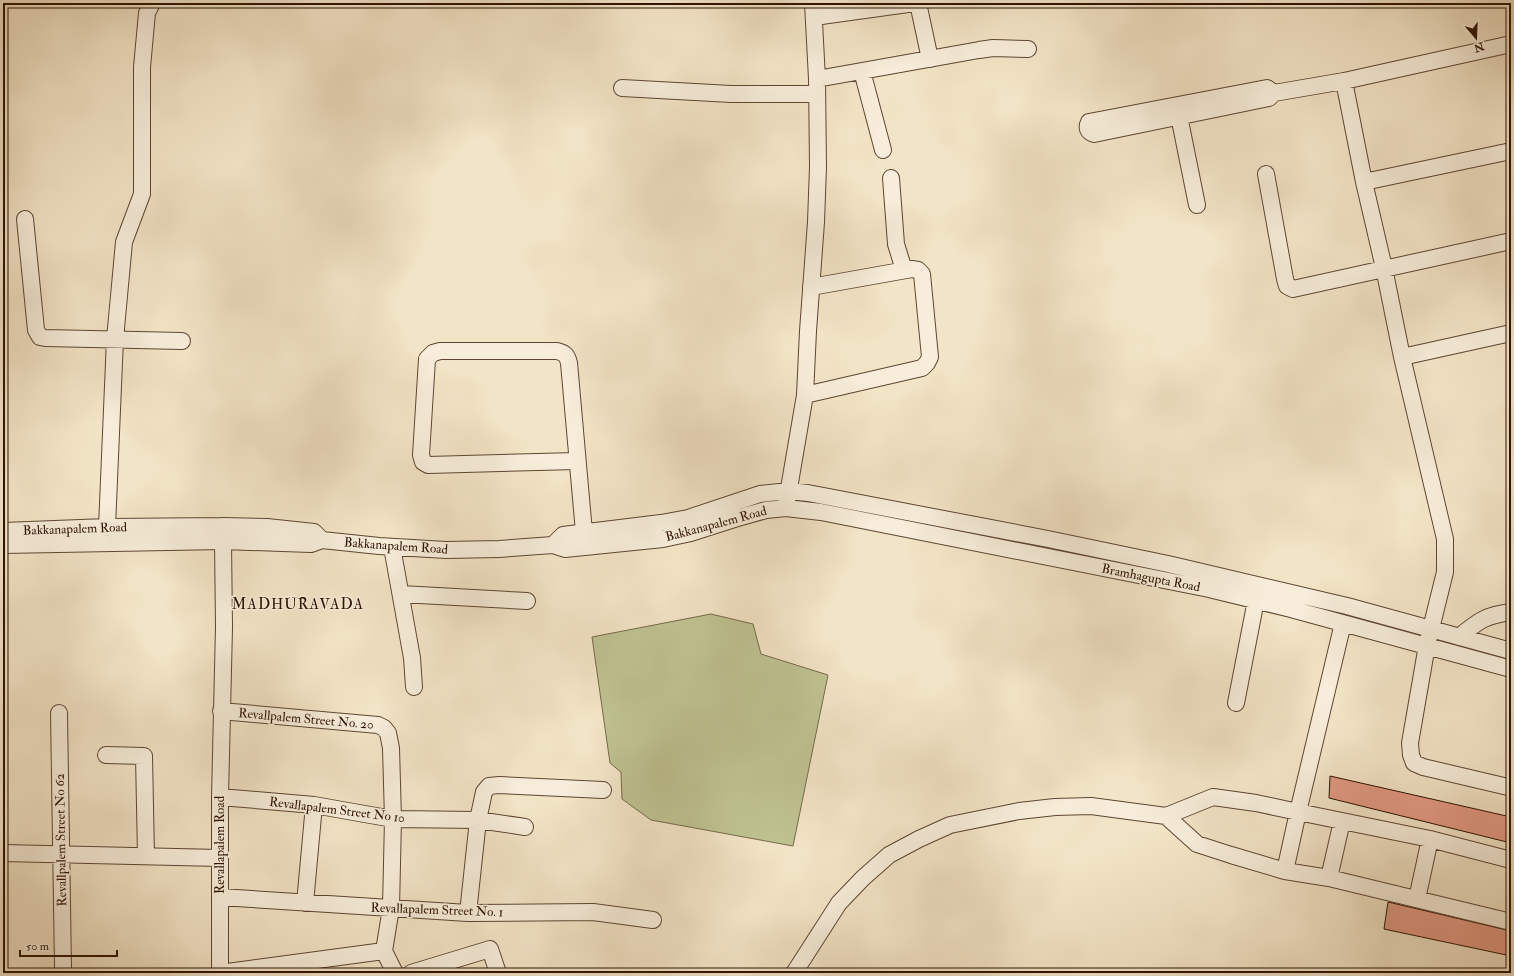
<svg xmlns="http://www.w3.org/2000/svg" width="1514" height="976" font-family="'IM FELL Double Pica',serif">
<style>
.green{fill:#bfc292;stroke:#766a4a}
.building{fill:#e19983;stroke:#2d1201}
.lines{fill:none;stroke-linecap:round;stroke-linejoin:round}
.minor-casing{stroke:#5e4632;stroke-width:18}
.minor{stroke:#f7edda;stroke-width:16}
.labels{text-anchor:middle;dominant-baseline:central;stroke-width:3;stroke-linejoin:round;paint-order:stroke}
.street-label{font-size:13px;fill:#2d1201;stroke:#f7edda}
.quarter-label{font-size:15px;letter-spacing:1px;fill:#2d1201;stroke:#f7edda}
</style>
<rect width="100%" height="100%" fill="#f2e4c6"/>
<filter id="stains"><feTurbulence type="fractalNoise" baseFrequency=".005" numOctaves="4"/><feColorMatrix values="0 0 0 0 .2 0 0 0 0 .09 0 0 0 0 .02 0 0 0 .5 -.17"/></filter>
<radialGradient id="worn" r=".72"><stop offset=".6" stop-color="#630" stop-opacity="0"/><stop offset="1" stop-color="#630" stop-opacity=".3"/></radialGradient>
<path class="green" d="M 711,614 L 753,624 L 761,654 L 828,675 L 793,846 L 651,820 L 622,799 L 621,772 L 610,763 L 592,637 Z"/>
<path class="building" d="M 1330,776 L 1511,817 L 1511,843 L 1329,798 Z
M 1388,902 L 1511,931 L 1511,956 L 1384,929 Z"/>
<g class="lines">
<defs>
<path id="minor" d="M 918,3 L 930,59
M 814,17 L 915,3
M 862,71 L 883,150
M 817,79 L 979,50 L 993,48 L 1028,49
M 622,88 L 731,94 L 817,94
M 1274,93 L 1267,88 L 1089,122 C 1086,128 1088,132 1094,134 L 1269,98 L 1274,93 L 1344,81
M 1177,106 L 1197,205
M 1266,174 L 1285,279 L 1287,286 L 1293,289 L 1511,241
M 891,178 L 896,244 L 904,270
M 1364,182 L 1511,151
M 25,219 L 36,330 L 40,337 L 45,338 L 182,341
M 1402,357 L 1511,333
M 805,395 L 922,368 L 927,363 L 930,357 L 922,274 L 918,270 L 912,269 L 811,287
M 577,461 L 428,465 L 423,462 L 421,455 L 427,359 L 433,353 L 440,351 L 557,351 C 565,353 567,355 569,363 L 584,532
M 787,500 L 805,395 L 808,331 L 816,222 L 818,167 L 817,79 L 813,3
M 222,526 L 223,541 L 224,627 L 220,797 L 220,973 L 384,951 L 395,973
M 107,527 L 115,339 L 124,242 L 142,194 L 142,67 L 147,13 L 152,3
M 3,531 L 107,527 L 222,526 L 267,527 L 314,532 L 322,540 L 379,546 L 446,550 L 499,549 L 553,545 L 565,549 L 663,539 L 691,533 L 741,517 L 766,510 L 786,508 L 821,512 L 1209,589 L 1291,609 L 1511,669
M 3,545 L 223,541 L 311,544 L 322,540
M 553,545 L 563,535 L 661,523 L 688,518 L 760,494 L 788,491 L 808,493 L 1048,539 L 1168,564 L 1347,606 L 1511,651
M 392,547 L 412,658 L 414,687
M 401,594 L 527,601
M 1343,623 L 1298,812 L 1430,839 L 1511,860
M 1459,637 C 1478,621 1486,615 1511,612
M 1236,703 L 1256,600
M 221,711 L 378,725 L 384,728 L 388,733 L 391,748 L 393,819 L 391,908 L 384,951
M 59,713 L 63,968
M 106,755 L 144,756 L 146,856
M 1508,787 L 1423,767 L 1414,763 L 1411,755 L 1410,743 L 1427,645 L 1445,572 L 1445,539 L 1402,357 L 1384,268 L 1364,182 L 1344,81 L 1511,44
M 220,797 L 314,805 L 393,819 L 478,820 L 525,827
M 3,853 L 220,858
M 1285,871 L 1329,878 L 1511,922
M 1329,878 L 1342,821
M 220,897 L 468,913 L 593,912 L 653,920
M 1417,899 L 1430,839
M 305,903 L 314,805
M 468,913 L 478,820 L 484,792 L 489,786 L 499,785 L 603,790
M 411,973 L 490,949 L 498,973
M 794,973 L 839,903 L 863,878 L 889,855 L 919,839 L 950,825 L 1019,811 L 1055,807 L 1091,806 L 1166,816 L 1213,797 L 1256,803 L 1298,812 L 1285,871 L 1231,855 L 1197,844 L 1166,816"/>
</defs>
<use href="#minor" class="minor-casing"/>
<use href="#minor" class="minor"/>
</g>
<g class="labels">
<g class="street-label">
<text transform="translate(716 524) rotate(-15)">Bakkanapalem Road</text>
<text transform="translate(75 529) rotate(-2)">Bakkanapalem Road</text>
<text transform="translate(396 546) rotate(4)">Bakkanapalem Road</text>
<text transform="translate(1151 578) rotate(11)">Bramhagupta Road</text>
<text transform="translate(306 719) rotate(5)">Revallpalem Street No. 20</text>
<text transform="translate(337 810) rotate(7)">Revallapalem Street No 10</text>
<text transform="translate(61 840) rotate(-91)">Revallpalem Street No 62</text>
<text transform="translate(220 845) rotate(-90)">Revallapalem Road</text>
<text transform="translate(437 910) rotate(2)">Revallapalem Street No. 1</text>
</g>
<g class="quarter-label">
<text x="298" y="604">MADHURAVADA</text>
</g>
</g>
<rect width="1514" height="976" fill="none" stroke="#f2e4c6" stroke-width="16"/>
<rect x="4" y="4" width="1506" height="968" fill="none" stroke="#2d1201" stroke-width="2"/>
<rect x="8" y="8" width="1498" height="960" fill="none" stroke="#2d1201"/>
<g transform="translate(1476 38) rotate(161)" stroke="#f7edda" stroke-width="3" paint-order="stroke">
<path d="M0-3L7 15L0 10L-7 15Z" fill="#2d1201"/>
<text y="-6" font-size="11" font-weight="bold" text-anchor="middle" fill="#2d1201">N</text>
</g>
<path d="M20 950v6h97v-6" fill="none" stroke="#2d1201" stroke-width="2"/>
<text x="26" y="950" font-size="12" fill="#2d1201" stroke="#f7edda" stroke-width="3" paint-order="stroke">50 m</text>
<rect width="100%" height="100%" filter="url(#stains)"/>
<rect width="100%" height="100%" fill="url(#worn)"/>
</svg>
